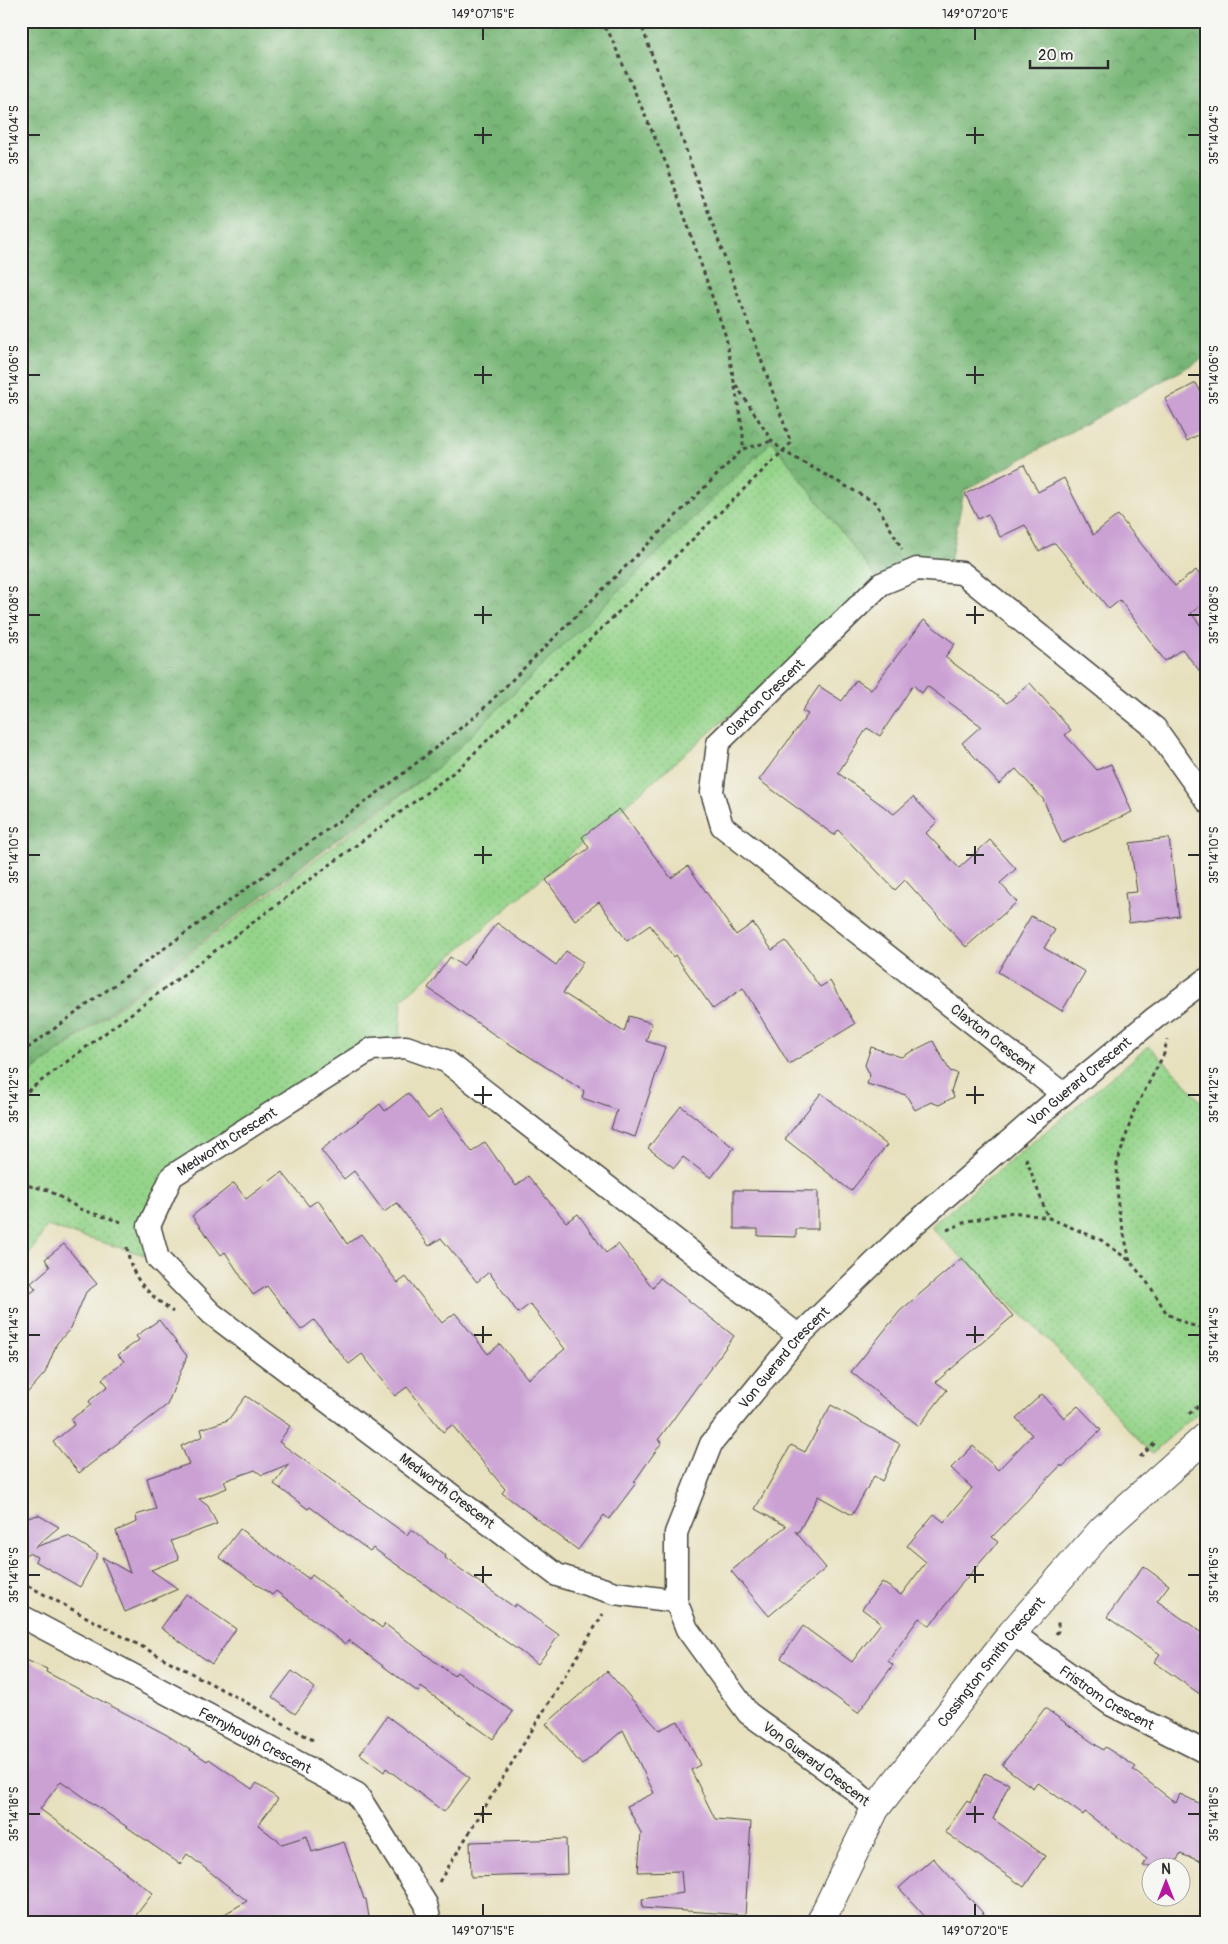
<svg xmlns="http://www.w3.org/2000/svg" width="1228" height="1944" font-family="Pangolin,sans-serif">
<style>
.grass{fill:url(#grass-dots);stroke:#60805a}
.forest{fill:url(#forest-crowns);stroke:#517050}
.building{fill:#cba1d4}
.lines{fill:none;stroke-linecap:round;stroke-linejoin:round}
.minor-casing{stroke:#474641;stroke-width:25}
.tertiary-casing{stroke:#474641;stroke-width:30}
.path{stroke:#474641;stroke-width:3;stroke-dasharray:4 4;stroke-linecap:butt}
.minor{stroke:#fff;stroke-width:22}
.tertiary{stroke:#fff;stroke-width:28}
.ticks{fill:none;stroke:#2b2b2b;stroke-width:2}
.labels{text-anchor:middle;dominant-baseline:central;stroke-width:4.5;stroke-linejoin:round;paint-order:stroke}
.street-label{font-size:14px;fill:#2b2b2b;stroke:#f6f6f2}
.neatline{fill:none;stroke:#2b2b2b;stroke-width:2}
.ticks-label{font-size:12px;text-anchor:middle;fill:#2b2b2b}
</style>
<defs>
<pattern id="grass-dots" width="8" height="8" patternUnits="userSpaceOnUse" patternTransform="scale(1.25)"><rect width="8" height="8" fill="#94d48a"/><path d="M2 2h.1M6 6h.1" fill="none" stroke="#80b677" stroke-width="1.8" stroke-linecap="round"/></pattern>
<pattern id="forest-crowns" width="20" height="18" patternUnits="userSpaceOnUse" patternTransform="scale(1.25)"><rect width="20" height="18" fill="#77b676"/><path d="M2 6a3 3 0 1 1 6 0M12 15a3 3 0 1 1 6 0" fill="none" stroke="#629461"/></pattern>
</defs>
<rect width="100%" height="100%" fill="#f6f6f2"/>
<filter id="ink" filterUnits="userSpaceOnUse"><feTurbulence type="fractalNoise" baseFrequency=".02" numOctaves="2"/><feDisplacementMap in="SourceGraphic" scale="10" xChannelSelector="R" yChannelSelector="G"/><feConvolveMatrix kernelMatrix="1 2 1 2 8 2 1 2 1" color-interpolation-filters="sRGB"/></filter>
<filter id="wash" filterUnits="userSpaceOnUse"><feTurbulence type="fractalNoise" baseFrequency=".0096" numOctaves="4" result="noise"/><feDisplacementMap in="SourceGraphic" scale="20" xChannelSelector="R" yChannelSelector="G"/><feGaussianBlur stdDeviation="1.12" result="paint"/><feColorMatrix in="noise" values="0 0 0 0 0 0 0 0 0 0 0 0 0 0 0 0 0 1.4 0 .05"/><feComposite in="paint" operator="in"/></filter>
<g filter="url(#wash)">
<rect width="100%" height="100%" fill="#e7e0bd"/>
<path class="grass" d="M 772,441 L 881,584 L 402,999 L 400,1036 L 173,1176 L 153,1217 L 158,1259 L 47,1226 L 21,1268 L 21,1080 L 441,765 Z
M 1149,1046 L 1180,1077 L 1207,1109 L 1207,1405 L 1151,1454 L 1050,1342 L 930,1227 Z"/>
<path class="forest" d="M 21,21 L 1207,21 L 1207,356 L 964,491 L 948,572 L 881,584 L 772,441 L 441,765 L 342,836 L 21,1079 Z"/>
<g id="blocks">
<path class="building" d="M 1196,383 L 1207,403 L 1207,430 L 1187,441 L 1165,399 Z
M 1024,465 L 1038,492 L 1064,478 L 1093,535 L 1118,515 L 1175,586 L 1196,570 L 1207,585 L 1207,601 L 1191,613 L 1207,634 L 1207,680 L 1182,649 L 1165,661 L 1120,600 L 1109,609 L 1055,543 L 1039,551 L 1025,525 L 1000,537 L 988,514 L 978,519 L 965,494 Z
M 924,620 L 955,644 L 945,657 L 1007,703 L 1030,683 L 1071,730 L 1065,735 L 1097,770 L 1111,764 L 1132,812 L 1062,843 L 1043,799 L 1016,769 L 999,784 L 962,743 L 981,726 L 927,686 L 922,693 L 913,685 L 880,736 L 867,728 L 838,773 L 894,814 L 913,797 L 937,822 L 926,833 L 959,868 L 990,840 L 1016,869 L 1000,883 L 1017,902 L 966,947 L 905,880 L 895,890 L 838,830 L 834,835 L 759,780 L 808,714 L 802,711 L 819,686 L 842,701 L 856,680 L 871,690 Z
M 619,809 L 671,878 L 688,866 L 736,935 L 753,923 L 772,950 L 786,941 L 820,987 L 830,981 L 855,1024 L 789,1064 L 743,988 L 713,1009 L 675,955 L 673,957 L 650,925 L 627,941 L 599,902 L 575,920 L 546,880 L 589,848 L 582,837 Z
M 1169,838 L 1179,916 L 1129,923 L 1125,893 L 1137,892 L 1130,843 Z
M 1031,916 L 1055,930 L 1044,948 L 1085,972 L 1062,1011 L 998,972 Z
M 497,923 L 556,965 L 566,951 L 583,962 L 563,993 L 624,1032 L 629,1016 L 652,1023 L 646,1041 L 665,1047 L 635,1137 L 611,1129 L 617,1110 L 582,1098 L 584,1091 L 492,1033 L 428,988 L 450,957 L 463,966 Z
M 933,1041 L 950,1071 L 957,1073 L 951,1091 L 954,1097 L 939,1105 L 931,1102 L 915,1110 L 906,1095 L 867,1084 L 870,1075 L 865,1065 L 871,1047 L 901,1057 Z
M 408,1093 L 428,1119 L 441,1109 L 472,1152 L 485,1142 L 516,1186 L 528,1176 L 566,1222 L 578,1214 L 606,1253 L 618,1244 L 653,1288 L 660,1278 L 734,1336 L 658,1440 L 662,1442 L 634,1482 L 636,1483 L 609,1519 L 604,1515 L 578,1550 L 502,1493 L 505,1489 L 452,1425 L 443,1432 L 407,1387 L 395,1396 L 362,1354 L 349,1364 L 314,1320 L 301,1330 L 267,1286 L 253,1295 L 225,1252 L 221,1255 L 192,1216 L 234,1183 L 246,1199 L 282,1172 L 309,1206 L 318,1200 L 347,1244 L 361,1234 L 398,1283 L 406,1277 L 442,1323 L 455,1313 L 488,1354 L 500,1344 L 528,1379 L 565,1349 L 530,1304 L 518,1313 L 489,1272 L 477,1282 L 441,1238 L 429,1246 L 397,1203 L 384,1212 L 354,1171 L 344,1179 L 321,1150 L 380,1104 L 385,1111 Z
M 821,1093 L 887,1145 L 851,1191 L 785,1139 Z
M 681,1106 L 734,1148 L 711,1178 L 683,1157 L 674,1168 L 648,1148 Z
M 734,1190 L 818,1191 L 818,1229 L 796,1229 L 796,1237 L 758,1236 L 758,1229 L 734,1229 Z
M 64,1244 L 97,1284 L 86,1292 L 71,1328 L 57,1343 L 45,1373 L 21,1400 L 21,1300 L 36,1289 L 31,1283 L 50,1267 L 45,1259 Z
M 962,1258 L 1013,1316 L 936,1382 L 947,1390 L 919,1426 L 851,1372 L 900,1311 Z
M 159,1320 L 187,1356 L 167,1405 L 79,1473 L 53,1442 L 74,1425 L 71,1419 L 91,1405 L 89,1401 L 108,1386 L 102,1379 L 124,1361 L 118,1355 L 139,1340 L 136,1336 Z
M 1042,1394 L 1064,1418 L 1078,1406 L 1101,1430 L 1062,1467 L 1061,1465 L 992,1537 L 998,1542 L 958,1588 L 930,1626 L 919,1618 L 888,1661 L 893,1665 L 858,1713 L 781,1658 L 803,1626 L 852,1662 L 881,1623 L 862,1609 L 882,1582 L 901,1595 L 926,1562 L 907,1546 L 934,1514 L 944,1522 L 972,1488 L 951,1468 L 973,1446 L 998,1470 L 1032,1435 L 1016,1418 Z
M 246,1396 L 290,1426 L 279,1442 L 407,1535 L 411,1529 L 446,1556 L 445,1558 L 514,1607 L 516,1604 L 559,1635 L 538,1664 L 373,1548 L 370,1551 L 310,1507 L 308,1509 L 274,1484 L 289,1464 L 262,1475 L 255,1470 L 224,1481 L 227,1488 L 199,1499 L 208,1506 L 217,1524 L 171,1541 L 179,1559 L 151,1570 L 178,1589 L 125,1612 L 102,1557 L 130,1573 L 116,1531 L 137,1522 L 136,1515 L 156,1509 L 147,1478 L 189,1464 L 181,1446 L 203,1436 L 201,1429 L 228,1420 Z
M 831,1405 L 900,1444 L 882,1481 L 874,1476 L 852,1515 L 818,1496 L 798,1533 L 795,1531 L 826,1568 L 769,1616 L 731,1571 L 786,1526 L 755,1509 L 791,1445 L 805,1452 Z
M 38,1515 L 59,1527 L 35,1547 L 68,1536 L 98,1554 L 80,1587 L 35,1561 L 37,1557 L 28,1553 L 21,1559 L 21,1520 Z
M 240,1529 L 309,1579 L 312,1575 L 382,1628 L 385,1624 L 454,1676 L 457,1672 L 513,1712 L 493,1739 L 421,1687 L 418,1692 L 348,1640 L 345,1644 L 276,1591 L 272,1595 L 219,1557 Z
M 1143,1566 L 1169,1585 L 1157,1601 L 1207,1636 L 1207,1699 L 1154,1662 L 1160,1654 L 1107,1617 Z
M 186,1594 L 236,1629 L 212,1664 L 161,1628 Z
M 21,1658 L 47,1669 L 46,1672 L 167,1735 L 207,1761 L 209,1759 L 252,1789 L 257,1783 L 278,1799 L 258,1825 L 282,1844 L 307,1836 L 312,1852 L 344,1842 L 364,1899 L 366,1899 L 370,1923 L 209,1923 L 247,1901 L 187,1854 L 180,1864 L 61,1781 L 40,1809 L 153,1893 L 130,1923 L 21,1923 Z
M 292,1671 L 315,1688 L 295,1714 L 272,1697 Z
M 607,1671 L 659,1730 L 678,1721 L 700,1765 L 691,1770 L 715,1819 L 751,1822 L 745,1915 L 643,1908 L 642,1899 L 683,1893 L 681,1871 L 638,1872 L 641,1833 L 627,1806 L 654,1793 L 623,1730 L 582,1765 L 546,1724 Z
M 1045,1708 L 1103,1750 L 1105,1747 L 1136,1767 L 1133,1770 L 1176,1803 L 1180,1794 L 1207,1807 L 1207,1863 L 1180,1854 L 1174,1866 L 1143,1866 L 1147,1859 L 1085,1812 L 1083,1815 L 1037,1782 L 1033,1788 L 1002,1765 Z
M 387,1716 L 470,1778 L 444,1812 L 386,1768 L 384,1772 L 360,1754 Z
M 985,1773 L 1009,1784 L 993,1819 L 1045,1856 L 1024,1887 L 945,1832 L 967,1801 L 970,1803 Z
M 566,1839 L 567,1874 L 471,1877 L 470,1842 Z
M 933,1858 L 992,1923 L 931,1923 L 899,1888 Z"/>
</g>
</g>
<g filter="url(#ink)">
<use href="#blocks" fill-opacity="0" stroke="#474641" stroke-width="1"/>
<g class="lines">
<defs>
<g id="minor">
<path id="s1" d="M 1063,1094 L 722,826 L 712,792 L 718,743 L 881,584 L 917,569 L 962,573 L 1155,728 L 1207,801"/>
<path id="s2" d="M 676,1601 L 615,1593 L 557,1575 L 212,1314 L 158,1259 L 149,1226 L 172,1176 L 372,1049 L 406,1047 L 446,1061 L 799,1336"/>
<path id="s3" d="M 21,1616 L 357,1794 L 426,1904 L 430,1923"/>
<path id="s4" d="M 1012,1633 L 1112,1705 L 1207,1753"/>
<path id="s5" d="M 875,1809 L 852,1788 L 748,1713 L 687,1629 L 676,1601 L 676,1533 L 711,1444 L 799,1336 L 910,1228 L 1063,1094 L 1156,1017 L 1207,979"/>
</g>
<g id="tertiary">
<path id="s6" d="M 820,1923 L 875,1809 L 1012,1633 L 1102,1530 L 1207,1436"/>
</g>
</defs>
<use href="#minor" class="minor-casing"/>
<use href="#tertiary" class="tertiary-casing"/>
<path class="path" d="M 599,21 L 610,35 L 668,168 L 726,337 L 743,432 L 743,449
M 736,385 L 772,441 L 783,451 L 876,503 L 902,549
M 21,1053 L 391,783 L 477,715 L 743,449 L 772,441
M 21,1096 L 458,769 L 791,443 L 642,27 L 637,21
M 1026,1158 L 1048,1218
M 21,1184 L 48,1190 L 82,1210 L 125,1223
M 947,1230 L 968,1221 L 1013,1212 L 1049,1218 L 1101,1240 L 1130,1261 L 1150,1286 L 1167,1314 L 1190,1325 L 1207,1328
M 127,1247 C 131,1280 148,1293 173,1312
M 1130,1261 L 1118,1207 L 1117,1164 L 1134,1111 L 1164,1054 L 1167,1040
M 1189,1414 L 1207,1398
M 1140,1457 L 1156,1442
M 21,1582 L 249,1704 L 313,1740
M 1056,1634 L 1058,1631 L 1058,1621
M 439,1882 L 603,1614"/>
<use href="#minor" class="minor"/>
<use href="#tertiary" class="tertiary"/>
</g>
</g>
<path class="ticks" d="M 483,28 L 483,40M 975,28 L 975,40M 483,127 L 483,144M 975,127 L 975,144M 28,135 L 40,135M 474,135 L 492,135M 966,135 L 984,135M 1188,135 L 1200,135M 483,366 L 483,384M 975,366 L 975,384M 28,375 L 40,375M 474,375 L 492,375M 966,375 L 984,375M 1188,375 L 1200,375M 483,606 L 483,624M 975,606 L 975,624M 28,615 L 40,615M 474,615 L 492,615M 966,615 L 984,615M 1188,615 L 1200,615M 483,846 L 483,864M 975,846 L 975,864M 28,855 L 40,855M 474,855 L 492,855M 966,855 L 984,855M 1188,855 L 1200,855M 483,1086 L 483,1104M 975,1086 L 975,1104M 28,1095 L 40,1095M 474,1095 L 492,1095M 966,1095 L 984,1095M 1188,1095 L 1200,1095M 483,1326 L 483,1343M 975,1326 L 975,1343M 28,1335 L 40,1335M 474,1335 L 492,1335M 966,1335 L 984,1335M 1188,1335 L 1200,1335M 483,1566 L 483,1583M 975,1566 L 975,1583M 28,1575 L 40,1575M 474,1575 L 492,1575M 966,1575 L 984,1575M 1188,1575 L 1200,1575M 483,1806 L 483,1823M 975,1806 L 975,1823M 28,1814 L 40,1814M 474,1814 L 492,1814M 966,1814 L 984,1814M 1188,1814 L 1200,1814M 483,1904 L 483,1916M 975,1904 L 975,1916"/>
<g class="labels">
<g class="street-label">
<text stroke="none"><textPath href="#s1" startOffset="584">Claxton Crescent</textPath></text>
<text transform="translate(993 1039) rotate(38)">Claxton Crescent</text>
<text stroke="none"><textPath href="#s5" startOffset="975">Von Guerard Crescent</textPath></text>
<text stroke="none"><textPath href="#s2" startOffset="786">Medworth Crescent</textPath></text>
<text stroke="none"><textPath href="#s5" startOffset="570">Von Guerard Crescent</textPath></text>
<text transform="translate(447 1491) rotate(37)">Medworth Crescent</text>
<text stroke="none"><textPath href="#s6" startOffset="314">Cossington Smith Crescent</textPath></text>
<text stroke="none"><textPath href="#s4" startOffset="115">Fristrom Crescent</textPath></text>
<text stroke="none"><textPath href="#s3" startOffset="265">Fernyhough Crescent</textPath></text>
<text transform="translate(816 1764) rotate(37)">Von Guerard Crescent</text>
</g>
</g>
<rect width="1228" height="1944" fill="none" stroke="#f6f6f2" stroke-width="55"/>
<g transform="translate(1166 1882)"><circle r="24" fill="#f6f6f2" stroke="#a5a5a2"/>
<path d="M0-4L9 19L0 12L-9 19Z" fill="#b5179e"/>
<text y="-8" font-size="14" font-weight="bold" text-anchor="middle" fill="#2b2b2b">N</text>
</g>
<path d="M1030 60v8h78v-8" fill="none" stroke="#2b2b2b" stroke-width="2.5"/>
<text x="1038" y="60" font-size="15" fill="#2b2b2b" stroke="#f6f6f2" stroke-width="4" paint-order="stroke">20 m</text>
<rect x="28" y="28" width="1172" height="1888" class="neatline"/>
<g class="ticks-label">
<text x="483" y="18">149°07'15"E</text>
<text x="975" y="18">149°07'20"E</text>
<text transform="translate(14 135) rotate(-90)" y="4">35°14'04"S</text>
<text transform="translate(1214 135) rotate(-90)" y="4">35°14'04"S</text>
<text transform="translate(14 375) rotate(-90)" y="4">35°14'06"S</text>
<text transform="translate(1214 375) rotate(-90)" y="4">35°14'06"S</text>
<text transform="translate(14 615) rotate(-90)" y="4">35°14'08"S</text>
<text transform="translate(1214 615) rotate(-90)" y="4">35°14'08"S</text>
<text transform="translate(14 855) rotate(-90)" y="4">35°14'10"S</text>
<text transform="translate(1214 855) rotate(-90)" y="4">35°14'10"S</text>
<text transform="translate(14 1095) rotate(-90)" y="4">35°14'12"S</text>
<text transform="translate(1214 1095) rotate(-90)" y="4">35°14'12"S</text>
<text transform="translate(14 1335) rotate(-90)" y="4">35°14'14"S</text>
<text transform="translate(1214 1335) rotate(-90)" y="4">35°14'14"S</text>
<text transform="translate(14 1575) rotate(-90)" y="4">35°14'16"S</text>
<text transform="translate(1214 1575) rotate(-90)" y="4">35°14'16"S</text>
<text transform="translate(14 1814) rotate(-90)" y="4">35°14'18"S</text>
<text transform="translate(1214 1814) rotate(-90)" y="4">35°14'18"S</text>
<text x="483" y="1935">149°07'15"E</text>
<text x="975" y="1935">149°07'20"E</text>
</g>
</svg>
